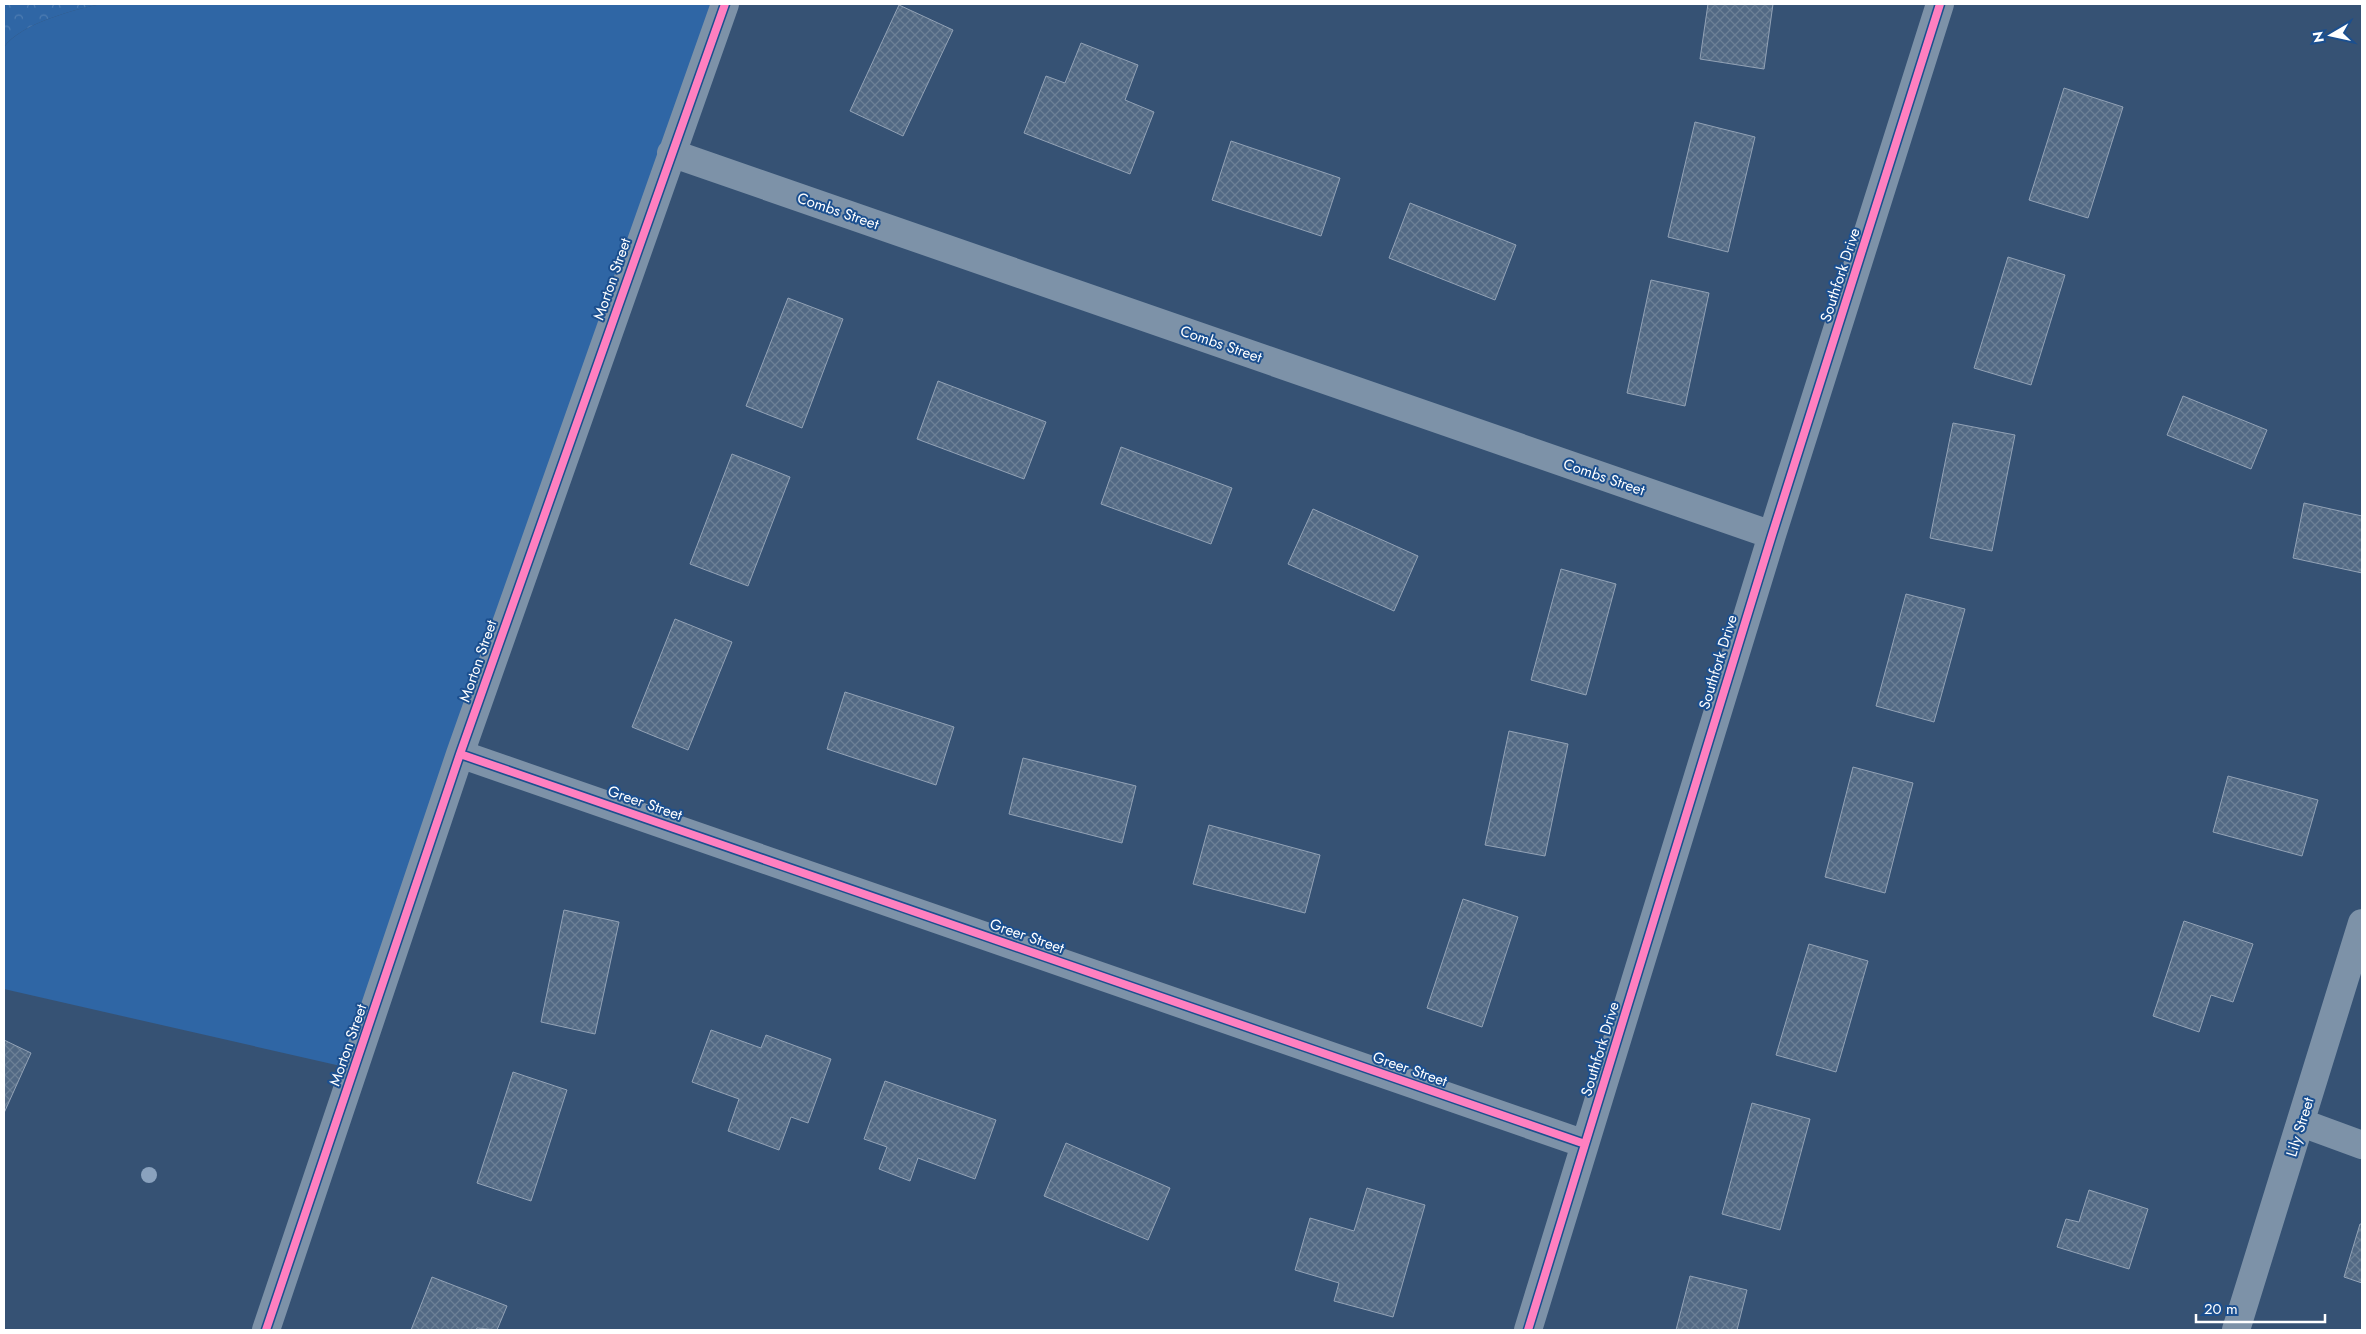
<svg xmlns="http://www.w3.org/2000/svg" width="2366" height="1334" font-family="Jost,sans-serif">
<style>
.green{fill:#2f66a5}
.forest{fill:url(#forest-crowns)}
.building{fill:url(#building-cross-hatch);stroke:#92a2b6}
.lines{fill:none;stroke-linecap:round;stroke-linejoin:round}
.street{stroke:#7d92a8;stroke-width:28}
.cycleway-casing{stroke:#1b4f8f;stroke-width:11}
.cycleway{stroke:#ff80c0;stroke-width:8}
.tree{fill:#8aa2be}
.labels{text-anchor:middle;dominant-baseline:central;stroke-width:4;stroke-linejoin:round;paint-order:stroke}
.street-label{font-size:15px;fill:#fff;stroke:#1b4f8f}
</style>
<defs>
<pattern id="forest-crowns" width="20" height="18" patternUnits="userSpaceOnUse" patternTransform="scale(1.25)"><rect width="20" height="18" fill="#2f66a5"/><path d="M2 6a3 3 0 1 1 6 0M12 15a3 3 0 1 1 6 0" fill="none" stroke="#4e7db2"/></pattern>
<pattern id="building-cross-hatch" width="8" height="8" patternUnits="userSpaceOnUse" patternTransform="scale(1.25)"><rect width="8" height="8" fill="#526984"/><path d="M0 0l8 8M0 8l8-8" fill="none" stroke="#6c8096"/></pattern>
</defs>
<rect width="100%" height="100%" fill="#365274"/>
<path class="green" d="M 102,4 L 725,4 L 354,1069 L 4,989 L 4,47 C 20,24 75,9 102,4 Z"/>
<path class="forest" d="M 4,4 L 102,4 C 75,9 20,24 4,47 Z"/>
<path class="building" d="M 1708,4 L 1773,4 L 1764,69 L 1700,59 Z
M 899,5 L 953,30 L 903,136 L 850,111 Z
M 1081,43 L 1138,65 L 1125,100 L 1154,112 L 1130,174 L 1024,133 L 1046,76 L 1065,83 Z
M 2064,88 L 2123,107 L 2088,218 L 2029,200 Z
M 1695,122 L 1755,137 L 1728,252 L 1668,237 Z
M 1231,141 L 1340,178 L 1321,236 L 1212,200 Z
M 1410,203 L 1516,245 L 1495,300 L 1389,258 Z
M 2008,257 L 2065,275 L 2031,385 L 1974,368 Z
M 1651,280 L 1709,293 L 1685,406 L 1627,393 Z
M 788,298 L 843,319 L 802,428 L 746,406 Z
M 938,381 L 1046,422 L 1024,479 L 917,439 Z
M 2183,396 L 2267,430 L 2251,469 L 2167,435 Z
M 1953,423 L 2015,435 L 1992,551 L 1930,538 Z
M 1121,447 L 1232,488 L 1211,544 L 1101,504 Z
M 732,454 L 790,477 L 748,586 L 690,564 Z
M 2304,503 L 2362,516 L 2362,573 L 2293,558 Z
M 1313,509 L 1418,556 L 1394,611 L 1288,564 Z
M 1561,569 L 1616,584 L 1586,695 L 1531,680 Z
M 1906,594 L 1965,609 L 1934,722 L 1876,706 Z
M 675,619 L 732,642 L 688,750 L 632,727 Z
M 845,692 L 954,727 L 936,785 L 827,749 Z
M 1509,731 L 1568,744 L 1545,856 L 1485,845 Z
M 1023,758 L 1136,786 L 1122,843 L 1009,814 Z
M 1853,767 L 1913,783 L 1885,893 L 1825,877 Z
M 2228,776 L 2318,800 L 2302,856 L 2213,832 Z
M 1209,825 L 1320,855 L 1305,913 L 1193,884 Z
M 1463,899 L 1518,917 L 1482,1027 L 1427,1008 Z
M 564,910 L 619,922 L 595,1034 L 541,1022 Z
M 2184,921 L 2253,944 L 2233,1002 L 2211,995 L 2199,1032 L 2153,1016 Z
M 1809,944 L 1868,961 L 1836,1072 L 1776,1055 Z
M 711,1030 L 761,1048 L 766,1035 L 831,1059 L 808,1123 L 791,1117 L 779,1150 L 728,1131 L 739,1099 L 692,1082 Z
M 4,1040 L 31,1053 L 4,1113 Z
M 513,1072 L 567,1090 L 531,1201 L 477,1183 Z
M 885,1081 L 996,1120 L 975,1179 L 918,1158 L 910,1181 L 879,1169 L 887,1147 L 864,1139 Z
M 1752,1103 L 1810,1119 L 1780,1230 L 1722,1214 Z
M 1066,1143 L 1170,1188 L 1148,1240 L 1044,1196 Z
M 1367,1188 L 1425,1205 L 1393,1317 L 1334,1301 L 1339,1283 L 1295,1270 L 1310,1218 L 1354,1231 Z
M 2089,1190 L 2148,1209 L 2129,1269 L 2057,1247 L 2066,1219 L 2079,1222 Z
M 2360,1224 L 2362,1224 L 2362,1283 L 2344,1277 Z
M 1690,1276 L 1747,1290 L 1737,1330 L 1676,1330 Z
M 432,1277 L 507,1306 L 497,1330 L 477,1328 L 476,1330 L 411,1330 Z"/>
<g class="lines">
<path class="street" d="M 671,153 L 1772,535
M 460,754 L 1585,1144
M 2302,1123 L 2362,1145
M 266,1330 L 460,754 L 725,4
M 1528,1330 L 1772,535 L 1940,4
M 2236,1330 L 2362,923"/>
<defs>
<path id="cycleway" d="M 460,754 L 1585,1144
M 266,1330 L 460,754 L 725,4
M 1528,1330 L 1772,535 L 1940,4"/>
</defs>
<use href="#cycleway" class="cycleway-casing"/>
<use href="#cycleway" class="cycleway"/>
</g>
<circle class="tree" cx="149" cy="1175" r="8"/>
<g class="labels">
<g class="street-label">
<text transform="translate(838 211) rotate(19)">Combs Street</text>
<text transform="translate(1840 275) rotate(-72)">Southfork Drive</text>
<text transform="translate(612 279) rotate(-71)">Morton Street</text>
<text transform="translate(1221 344) rotate(19)">Combs Street</text>
<text transform="translate(1604 477) rotate(19)">Combs Street</text>
<text transform="translate(478 661) rotate(-71)">Morton Street</text>
<text transform="translate(1718 662) rotate(-73)">Southfork Drive</text>
<text transform="translate(645 803) rotate(19)">Greer Street</text>
<text transform="translate(1027 936) rotate(19)">Greer Street</text>
<text transform="translate(348 1045) rotate(-71)">Morton Street</text>
<text transform="translate(1600 1049) rotate(-73)">Southfork Drive</text>
<text transform="translate(1410 1069) rotate(19)">Greer Street</text>
<text transform="translate(2300 1127) rotate(-73)">Lily Street</text>
</g>
</g>
<rect width="2366" height="1334" fill="none" stroke="#ffffff" stroke-width="10"/>
<g transform="translate(2331 35) rotate(261)" stroke="#1b4f8f" stroke-width="4" paint-order="stroke">
<path d="M0-4L9 19L0 12L-9 19Z" fill="#ffffff"/>
<text y="-8" font-size="14" font-weight="bold" text-anchor="middle" fill="#ffffff">N</text>
</g>
<path d="M2196 1314v8h129v-8" fill="none" stroke="#ffffff" stroke-width="2.5"/>
<text x="2204" y="1314" font-size="15" fill="#ffffff" stroke="#1b4f8f" stroke-width="4" paint-order="stroke">20 m</text>
</svg>
